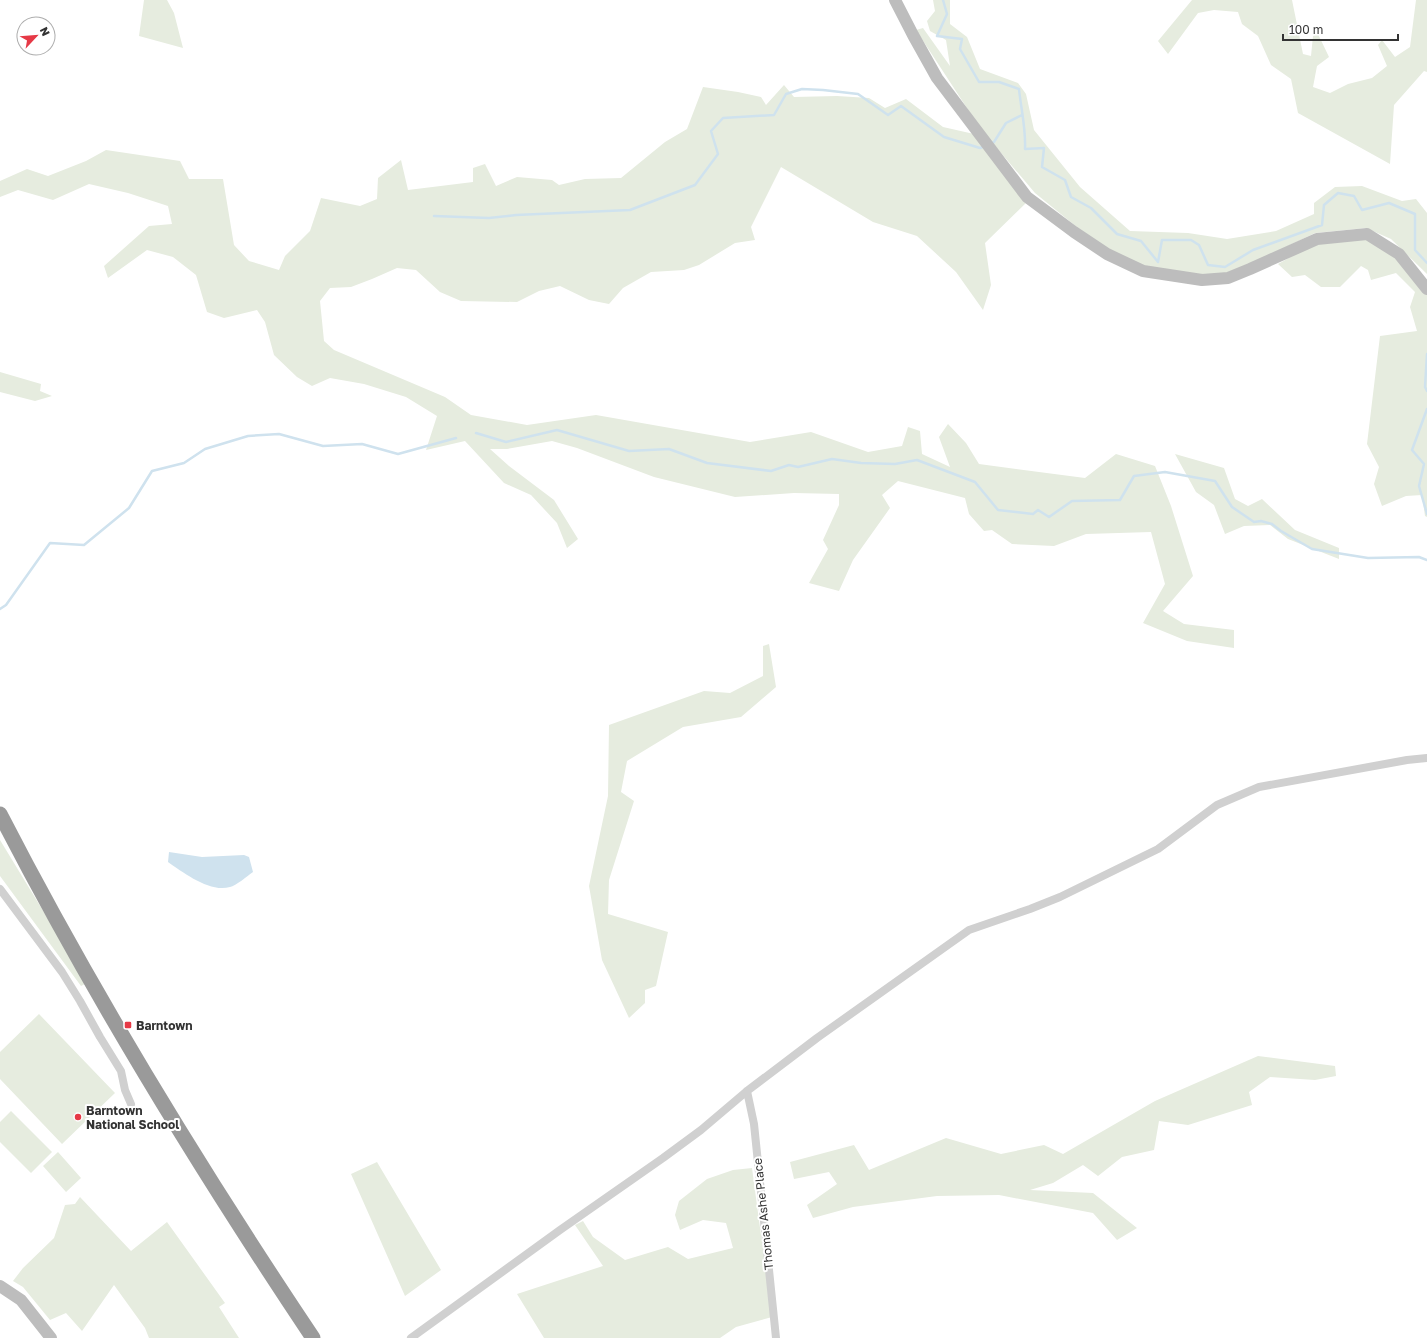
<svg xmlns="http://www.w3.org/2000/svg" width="1427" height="1338" font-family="'Golos Text',sans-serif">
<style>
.green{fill:#e6ecdf}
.water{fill:#cfe2ee}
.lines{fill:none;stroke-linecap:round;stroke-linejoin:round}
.stream{stroke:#cfe2ee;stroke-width:2.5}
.street{stroke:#d0d0d0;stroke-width:8}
.secondary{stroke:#bdbdbd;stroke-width:12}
.highway{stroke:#9a9a9a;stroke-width:15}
.poi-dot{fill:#e63946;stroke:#fff;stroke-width:1.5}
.labels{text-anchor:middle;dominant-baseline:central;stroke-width:4;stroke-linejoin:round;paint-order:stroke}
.poi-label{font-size:12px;font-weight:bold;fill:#333;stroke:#fff;text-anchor:start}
.street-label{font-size:12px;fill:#333;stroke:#fff}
</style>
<rect width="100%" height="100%" fill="#fff"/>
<path class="green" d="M 144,0 L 167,0 L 174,13 L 183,48 L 139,36 Z
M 933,0 L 950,0 L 950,24 L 967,37 L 980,69 L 1018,83 L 1026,94 L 1034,130 L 1080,187 L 1130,231 L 1188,233 L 1227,239 L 1276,231 L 1314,214 L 1314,203 L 1335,187 L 1362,186 L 1402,201 L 1416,199 L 1427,213 L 1427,274 L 1391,239 L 1366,228 L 1315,233 L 1248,265 L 1223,274 L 1198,275 L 1140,266 L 1094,241 L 1035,193 L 980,128 L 916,30 L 923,28 L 950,66 L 946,40 L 930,31 L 927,21 L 935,11 Z
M 1192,0 L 1292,0 L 1303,54 L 1311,56 L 1313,36 L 1318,34 L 1329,57 L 1317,66 L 1313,87 L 1330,93 L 1348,84 L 1372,78 L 1387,66 L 1378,45 L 1382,40 L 1395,57 L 1410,47 L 1416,0 L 1427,0 L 1427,72 L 1424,71 L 1394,105 L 1390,164 L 1298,113 L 1291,79 L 1271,65 L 1258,36 L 1242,24 L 1238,12 L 1214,10 L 1198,13 L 1168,54 L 1158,41 Z
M 784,85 L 794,97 L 837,96 L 869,98 L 885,108 L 906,99 L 943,127 L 974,134 L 1027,202 L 985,243 L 991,285 L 983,310 L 956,272 L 917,236 L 873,222 L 781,167 L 751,227 L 755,240 L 735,243 L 699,265 L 684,270 L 651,272 L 623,288 L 609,304 L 589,300 L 560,286 L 539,291 L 517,302 L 461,301 L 440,292 L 416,270 L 397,268 L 372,279 L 351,287 L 330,288 L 320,301 L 324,341 L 334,350 L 445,397 L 471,415 L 527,425 L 596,415 L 750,442 L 811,432 L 868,452 L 902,446 L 908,427 L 920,431 L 922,454 L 950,467 L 939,437 L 948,424 L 966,443 L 979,464 L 1085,478 L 1116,454 L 1155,466 L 1171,506 L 1193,576 L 1163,611 L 1184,624 L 1234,630 L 1234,648 L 1187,641 L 1143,623 L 1165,584 L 1151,532 L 1086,534 L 1054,546 L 1012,544 L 992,530 L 984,531 L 969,514 L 965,498 L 898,481 L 882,495 L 890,508 L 853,560 L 839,591 L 809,583 L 828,549 L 823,540 L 839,505 L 839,494 L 794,493 L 735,497 L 654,477 L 577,448 L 552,441 L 507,449 L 490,449 L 509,466 L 554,500 L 578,539 L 567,548 L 557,523 L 531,495 L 504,483 L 465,441 L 426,450 L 437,416 L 406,397 L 364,384 L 330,378 L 312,386 L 297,377 L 274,355 L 265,322 L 257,310 L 224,318 L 207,312 L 196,275 L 173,257 L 147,250 L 108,278 L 104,266 L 149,226 L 172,224 L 168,206 L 128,193 L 89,184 L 53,200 L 18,190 L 0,197 L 0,181 L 27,169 L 48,176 L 86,161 L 106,150 L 180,161 L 189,179 L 223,179 L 234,245 L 249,261 L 279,270 L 285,256 L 310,231 L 321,198 L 360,206 L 377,199 L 378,178 L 401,160 L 408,190 L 473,182 L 473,168 L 485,164 L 496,186 L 517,177 L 552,180 L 559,185 L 585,179 L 621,178 L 665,142 L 687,129 L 703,87 L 738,92 L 761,97 L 766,105 Z
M 1365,238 L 1396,256 L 1427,294 L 1427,517 L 1425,516 L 1422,495 L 1406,496 L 1382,506 L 1374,484 L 1379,467 L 1367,444 L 1380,336 L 1417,331 L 1410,307 L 1415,292 L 1396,273 L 1371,280 L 1368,270 L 1361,266 L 1340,287 L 1321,287 L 1305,275 L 1292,277 L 1278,264 L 1318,242 Z
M 0,372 L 41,384 L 40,391 L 52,396 L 35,401 L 0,392 Z
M 1175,454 L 1224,468 L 1235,499 L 1248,506 L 1262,499 L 1295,530 L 1339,548 L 1339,559 L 1288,539 L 1270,525 L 1244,526 L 1225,534 L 1214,505 L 1196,492 Z
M 769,644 L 776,687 L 741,717 L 683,727 L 627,761 L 621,792 L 634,801 L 609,880 L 608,914 L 668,932 L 656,986 L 645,990 L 645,1003 L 629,1018 L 602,960 L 589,886 L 608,796 L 609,725 L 704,691 L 730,693 L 763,676 L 763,646 Z
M 0,840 L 87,983 L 81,986 L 0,876 Z
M 39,1014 L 115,1093 L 62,1144 L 0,1079 L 0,1052 Z
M 1258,1056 L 1335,1066 L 1336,1076 L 1315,1080 L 1270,1077 L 1249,1092 L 1252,1105 L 1188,1125 L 1159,1121 L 1154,1150 L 1122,1157 L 1098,1176 L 1083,1165 L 1053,1183 L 1030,1190 L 1093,1193 L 1137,1228 L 1117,1240 L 1093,1213 L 999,1195 L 937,1196 L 853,1207 L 813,1218 L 807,1205 L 837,1184 L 829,1172 L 794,1179 L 790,1162 L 854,1145 L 869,1170 L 946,1138 L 1001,1154 L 1044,1145 L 1063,1154 L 1155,1101 Z
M 11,1111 L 52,1152 L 31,1173 L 0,1142 L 0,1122 Z
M 58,1152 L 81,1178 L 66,1192 L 43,1166 Z
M 377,1162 L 441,1270 L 405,1296 L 351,1174 Z
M 752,1168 L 772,1317 L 736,1327 L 720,1338 L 544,1338 L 517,1294 L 603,1266 L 575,1225 L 583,1221 L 593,1237 L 625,1260 L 668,1247 L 688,1259 L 733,1248 L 726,1223 L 703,1220 L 680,1230 L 675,1215 L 679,1201 L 707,1179 L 733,1170 Z
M 80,1197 L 131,1251 L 167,1222 L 225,1303 L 219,1307 L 239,1338 L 149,1338 L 145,1328 L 114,1285 L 82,1331 L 66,1313 L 50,1320 L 23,1287 L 13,1281 L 23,1268 L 54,1238 L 65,1205 L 75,1204 Z"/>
<path class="water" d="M 169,852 L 202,857 L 244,855 L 249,857 L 253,872 C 247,876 236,886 230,887 C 210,893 184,873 168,862 Z"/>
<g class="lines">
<path class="stream" d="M 943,0 L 947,14 L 937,36 L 962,39 L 960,49 L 979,82 L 999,82 L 1019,89 C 1021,109 1026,128 1025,149 L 1044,148 L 1042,167 L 1065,180 L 1071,197 L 1091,208 L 1117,234 L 1141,241 L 1158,262 L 1162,240 L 1191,240 L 1199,245 L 1208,265 L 1225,267 L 1253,250 L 1322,225 L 1324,205 L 1338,193 L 1354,196 L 1362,210 L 1389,203 L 1415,214 L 1415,250 L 1427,263
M 991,143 L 994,142 L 1006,123 L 1022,115
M 434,216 L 489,218 L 516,215 L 630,210 L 695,185 L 718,154 L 711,131 L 723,118 L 774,115 L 786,94 L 802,89 L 823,90 L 858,94 L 888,115 L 901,106 L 944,137 L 980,148 L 985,146
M 1427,354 L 1425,387 L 1427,391
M 1427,409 L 1412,450 L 1424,464 L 1419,486 L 1427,514
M 476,433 L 506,442 L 557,430 L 629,451 L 669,449 L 707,463 L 771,471 L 789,465 L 798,467 L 832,459 L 861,463 L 895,464 L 917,460 L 975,482 L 998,510 L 1033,514 L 1038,510 L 1049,517 L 1072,501 L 1120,500 L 1134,476 L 1165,472 L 1215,481 L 1232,507 L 1254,522 L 1261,521 L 1272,524 L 1281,531 L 1312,549 L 1368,558 L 1419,557 L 1427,560
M 0,609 L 6,605 L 50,543 L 84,545 L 129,508 L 152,471 L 184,463 L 205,449 L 248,436 L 279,434 L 323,446 L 362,444 L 398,454 L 456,438"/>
<path class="street" d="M 0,889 L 62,972 L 80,1001 L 100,1037 L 121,1071 L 125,1090 L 131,1104
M 747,1091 L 754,1124 L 776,1338
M 411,1338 L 560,1230 L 663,1158 L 701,1130 L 747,1091 L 817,1038 L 969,930 L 1030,909 L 1060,897 L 1158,849 L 1217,805 L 1259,787 L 1407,760 L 1427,758"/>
<path class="secondary" d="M 895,0 L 913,35 L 937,78 L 1027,197 L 1074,232 L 1107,254 L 1143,271 L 1202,280 L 1228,278 L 1250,269 L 1317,239 L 1367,234 L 1399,254 L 1427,289
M 0,1286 L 21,1300 L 51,1338"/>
<path class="highway" d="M 0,814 C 93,995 200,1169 313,1338"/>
</g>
<g class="poi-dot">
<rect x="124" y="1021" width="8" height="8" rx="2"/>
<circle cx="78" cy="1117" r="4"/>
</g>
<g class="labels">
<g class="poi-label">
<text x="136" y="1025">Barntown</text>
<text x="86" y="1110">Barntown<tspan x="86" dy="14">National School</tspan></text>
</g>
<g class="street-label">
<text transform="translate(763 1214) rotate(-96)">Thomas Ashe Place</text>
</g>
</g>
<g transform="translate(36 36) rotate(64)"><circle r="19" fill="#ffffff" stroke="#adadad"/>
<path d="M0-3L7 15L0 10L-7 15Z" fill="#e63946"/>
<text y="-6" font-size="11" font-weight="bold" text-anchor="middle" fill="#333333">N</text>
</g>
<path d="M1283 34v6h115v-6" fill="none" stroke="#333333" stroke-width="2"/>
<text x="1289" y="34" font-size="12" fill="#333333" stroke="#ffffff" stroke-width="3" paint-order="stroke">100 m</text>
</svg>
